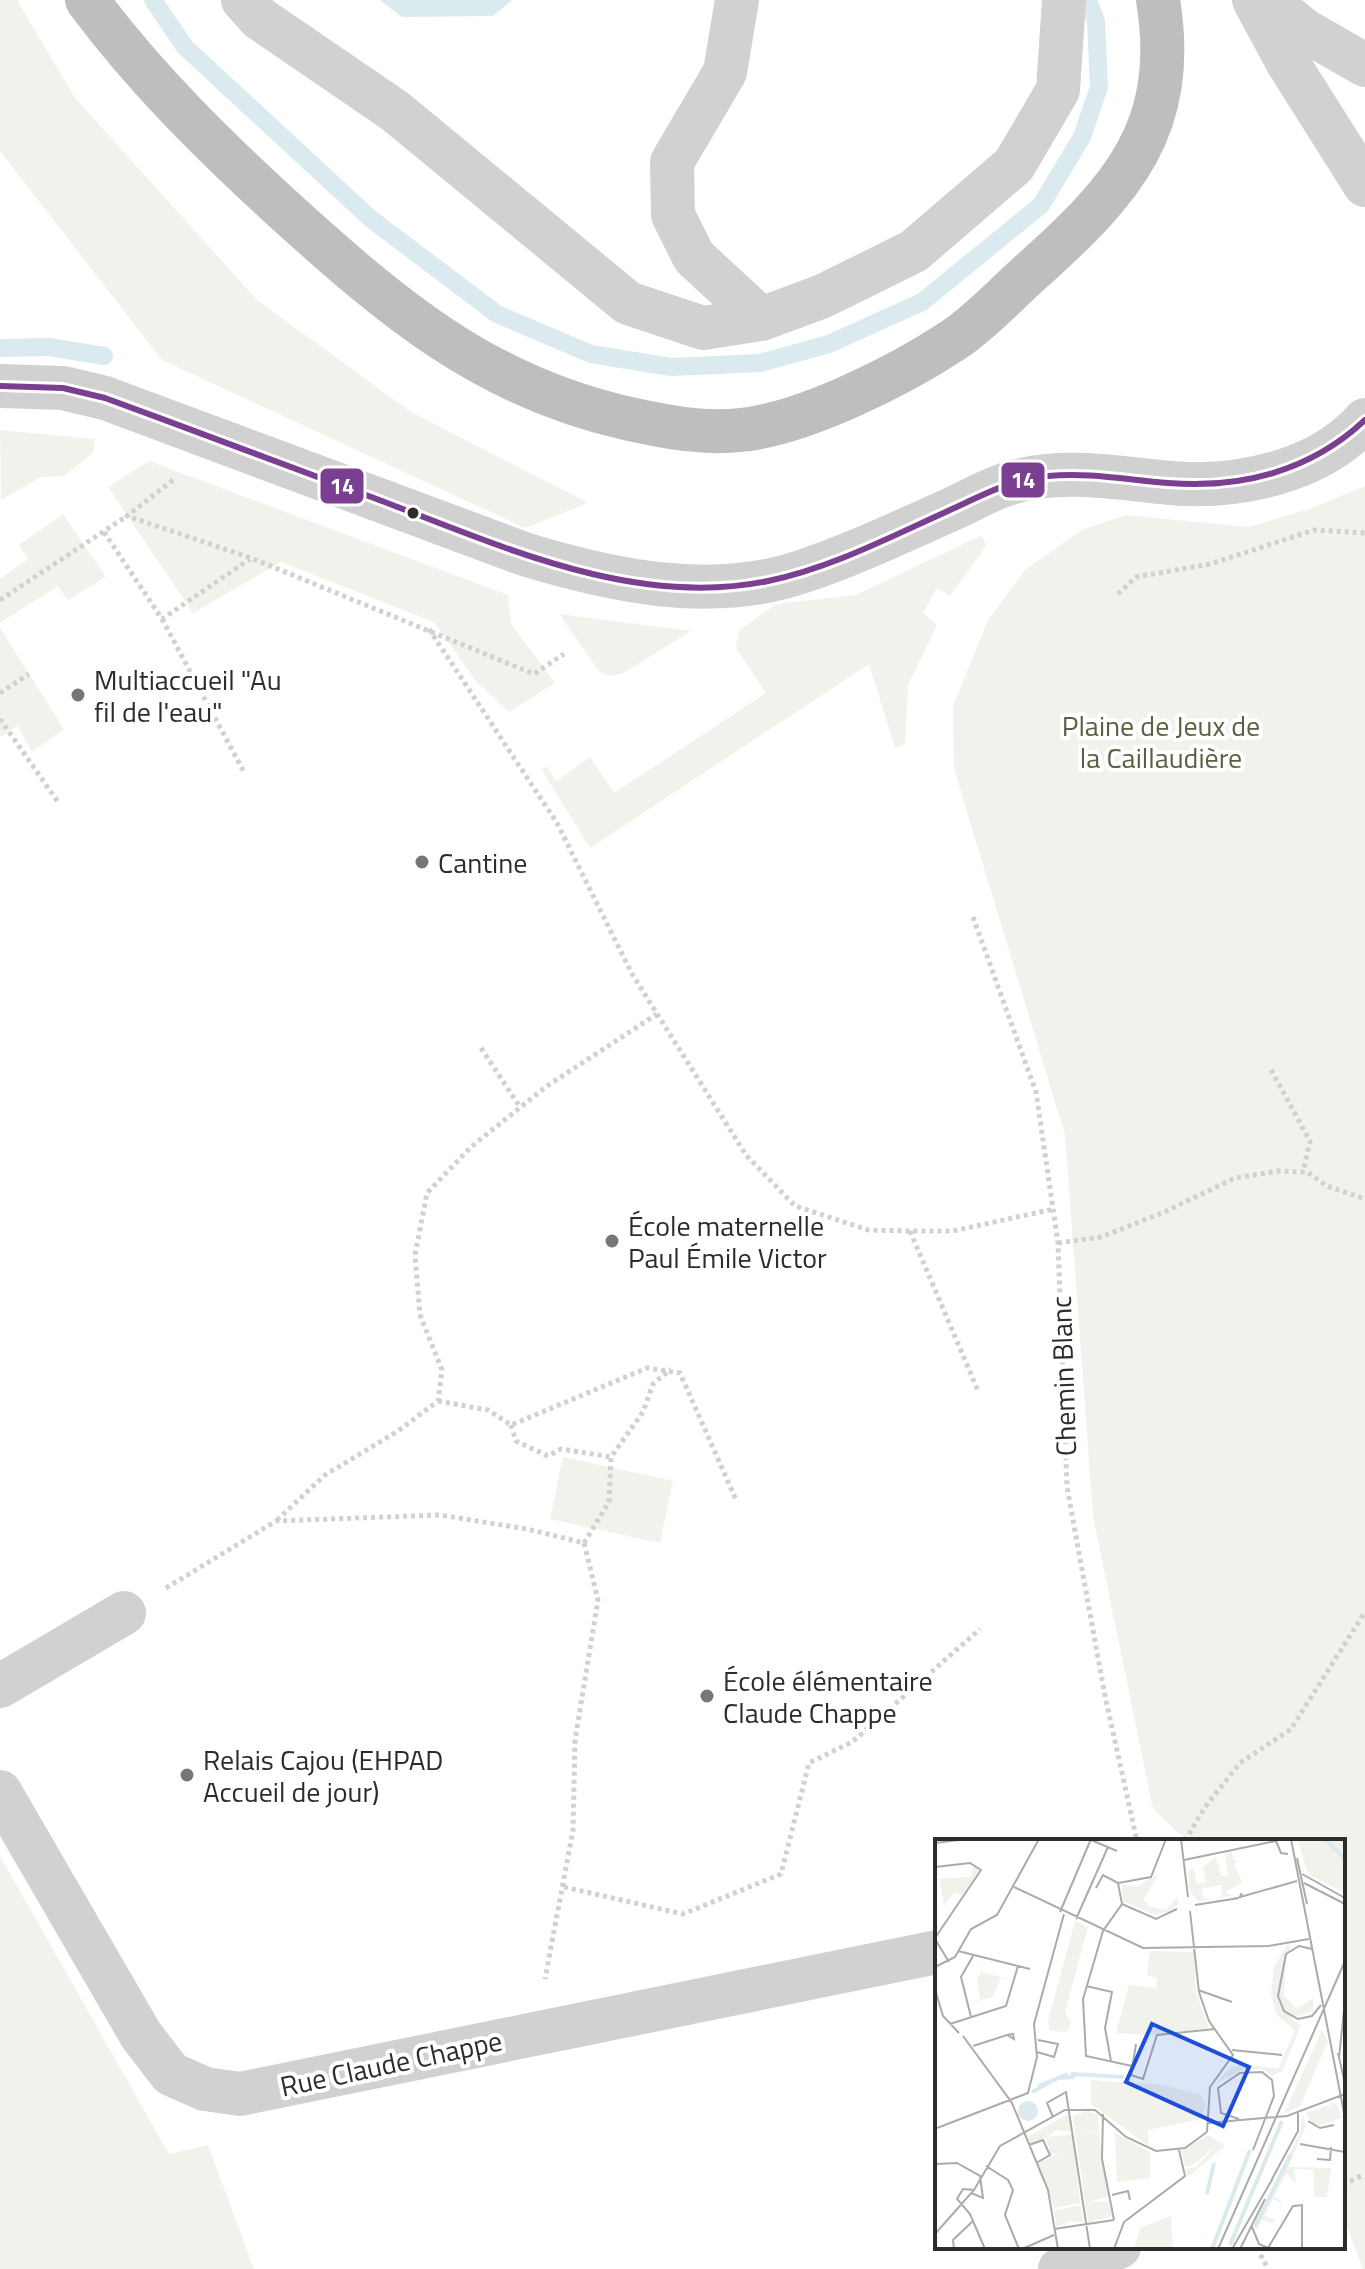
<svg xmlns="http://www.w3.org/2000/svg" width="1365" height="2269" font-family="'Titillium Web',sans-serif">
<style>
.green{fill:#f1f2ec}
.water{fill:#daeaee}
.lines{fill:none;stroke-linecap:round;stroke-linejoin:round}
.stream{stroke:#daeaee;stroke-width:18}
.path{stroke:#d1d1d1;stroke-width:5;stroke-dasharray:4 4;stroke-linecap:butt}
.minor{stroke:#d1d1d1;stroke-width:44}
.highway{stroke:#bebebe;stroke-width:44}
.bus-1-casing{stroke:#fff;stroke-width:12}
.bus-1{stroke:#7a3f91;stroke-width:6}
.bus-dot{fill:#2c2c2c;stroke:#fff;stroke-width:3}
.poi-dot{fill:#767676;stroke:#fff;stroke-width:3}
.labels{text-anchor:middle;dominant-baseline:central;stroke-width:8;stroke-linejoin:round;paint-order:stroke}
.poi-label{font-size:28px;fill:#2c2c2c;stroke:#fff;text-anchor:start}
.park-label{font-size:28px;fill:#576240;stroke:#fff}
.street-label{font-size:28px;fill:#2c2c2c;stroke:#fff}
.inset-river{fill:none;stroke:#daeaee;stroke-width:4}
.inset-road{fill:none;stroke:#ababab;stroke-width:2}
.view{fill:#1d4ed8;fill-opacity:0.15;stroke:#1d4ed8;stroke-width:4}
.inset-edge{fill:none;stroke:#2c2c2c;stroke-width:4}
.line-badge{stroke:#fff;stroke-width:3}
.badge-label{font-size:22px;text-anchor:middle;font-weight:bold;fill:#fff}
</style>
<rect width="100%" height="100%" fill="#fff"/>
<path class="green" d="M 0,0 L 17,0 L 75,98 L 257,300 L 411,412 L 588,503 L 525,528 L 162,360 L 0,151 Z
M 0,430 L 95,439 L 93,453 L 64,476 L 41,477 L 1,500 Z
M 149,461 L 508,595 L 511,624 L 555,683 L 509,712 L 476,681 L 434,622 L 281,562 L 193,613 L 108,487 Z
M 1365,486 L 1365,2269 L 1363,2269 L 1343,2216 L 1343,1841 L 1187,1841 L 1153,1809 L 1093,1516 L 1065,1135 L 954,769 L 953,706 L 988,620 L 1025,570 L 1082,530 L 1126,515 L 1248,527 L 1312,508 Z
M 63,514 L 106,577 L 68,600 L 58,586 L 0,623 L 0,579 L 28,559 L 19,545 Z
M 982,535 L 986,546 L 950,596 L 937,588 L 923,613 L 937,625 L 908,685 L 905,744 L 895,748 L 869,664 L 590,848 L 542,770 L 546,766 L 556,781 L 590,757 L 614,793 L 766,693 L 736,648 L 739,631 L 776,604 L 856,595 Z
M 559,614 L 691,631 L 622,674 L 609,676 L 599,671 Z
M 0,628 L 64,729 L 32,752 L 18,726 L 0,737 Z
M 563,1457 L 673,1481 L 660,1543 L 550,1519 Z
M 0,1856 L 169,2154 L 208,2145 L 254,2269 L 0,2269 Z"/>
<path class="water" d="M 380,0 L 512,0 L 493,16 L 402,17 Z"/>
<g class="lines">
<path class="stream" d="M 153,0 L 185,47 L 371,219 L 497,314 L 591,354 L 671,367 L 760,363 L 829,344 L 922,302 L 1041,205 L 1082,137 L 1099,87 L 1096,21 L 1088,0
M 0,348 L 49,347 L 104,356"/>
<path class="path" d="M 173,480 L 127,516 L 251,558 L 534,674 L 564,654
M 104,532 L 162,619 L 250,559
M 1118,594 L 1136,577 L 1210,564 L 1314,530 L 1365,533
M 0,600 L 127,516
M 162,619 L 245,774
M 429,629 L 557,823 L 632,974 L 746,1155 L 795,1206 L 868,1230 L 910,1231 L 953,1231 L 1054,1209
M 0,693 L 29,674
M 0,719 L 58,802
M 973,917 L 1036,1092 L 1058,1243 L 1067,1487 L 1105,1696 L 1137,1841
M 481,1048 L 520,1107
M 1271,1070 L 1310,1141 L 1303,1172
M 910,1231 L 979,1393
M 1058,1243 L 1101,1237 L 1162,1213 L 1235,1178 L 1278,1171 L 1307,1172 L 1327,1186 L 1365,1199
M 438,1401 L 488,1410 L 511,1425 L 647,1368 L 680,1373 L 737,1502
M 511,1425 L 516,1441 L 548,1456 L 561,1449 L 611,1457
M 277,1520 L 325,1475 L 398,1431 L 438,1401 L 442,1370 L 420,1315 L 415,1255 L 427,1193 L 471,1147 L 547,1086 L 657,1014
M 584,1543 L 609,1502 L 611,1457 L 643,1412 L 653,1384 L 671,1369
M 166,1588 L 276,1521 L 440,1515 L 527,1529 L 584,1543 L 598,1600 L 575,1740 L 573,1830 L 545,1979
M 1185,1841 L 1205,1807 L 1240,1763 L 1291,1729 L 1365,1612
M 564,1887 L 683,1914 L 781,1874 L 809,1763 L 852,1742 L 980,1629
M 1343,2185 L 1361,2176
M 1261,2247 L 1260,2254 L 1268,2269"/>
<path class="minor" d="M 243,0 L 259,18 L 395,111 L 628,303 L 703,328 L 761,319 L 823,296 L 914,251 L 1014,165 L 1058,90 L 1064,0
M 737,0 L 725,72 L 672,162 L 673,215 L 694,257 L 761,319
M 1254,0 L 1288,63 L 1365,185
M 1267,0 L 1304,30 L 1365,65
M 0,386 L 63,388 L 105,398 L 527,555 C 614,581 711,602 801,572 C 852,555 903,531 952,509 C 970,501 988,490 1007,484 C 1061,467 1115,478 1170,483 C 1237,489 1319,472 1365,420
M 0,1686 L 124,1613
M 0,1792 L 141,2035 L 171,2074 L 205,2089 L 240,2094 L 937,1952
M 1060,2269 L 1119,2247"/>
<path class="highway" d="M 87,0 C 145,78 211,143 283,209 C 391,307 484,387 630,419 C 666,427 703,434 740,430 C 804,424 901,375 955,339 C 983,320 1008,292 1033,270 C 1122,190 1179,128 1158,0"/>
<defs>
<path id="bus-1" d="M 0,386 L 63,388 L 105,398 C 195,431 285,465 374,498 C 497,544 633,609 768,581 C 831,568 890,537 948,511 C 981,496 1011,479 1048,476 C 1088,472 1128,480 1168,483 C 1241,489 1311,471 1365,420"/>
</defs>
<use href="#bus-1" class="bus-1-casing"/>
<use href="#bus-1" class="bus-1"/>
</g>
<circle class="bus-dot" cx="413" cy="513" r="7"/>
<g class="poi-dot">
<circle cx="78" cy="695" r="8"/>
<circle cx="422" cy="862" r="8"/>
<circle cx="612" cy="1241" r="8"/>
<circle cx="707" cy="1696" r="8"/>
<circle cx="187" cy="1775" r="8"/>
</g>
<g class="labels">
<g class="poi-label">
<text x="94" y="679">Multiaccueil "Au<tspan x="94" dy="32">fil de l'eau"</tspan></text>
<text x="438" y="862">Cantine</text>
<text x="628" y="1225">École maternelle<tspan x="628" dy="32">Paul Émile Victor</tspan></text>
<text x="723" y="1680">École élémentaire<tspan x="723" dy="32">Claude Chappe</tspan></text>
<text x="203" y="1759">Relais Cajou (EHPAD<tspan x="203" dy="32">Accueil de jour)</tspan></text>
</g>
<g class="park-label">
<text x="1161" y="725">Plaine de Jeux de<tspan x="1161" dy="32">la Caillaudière</tspan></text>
</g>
<g class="street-label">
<text transform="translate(1063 1376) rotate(-92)">Chemin Blanc</text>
<text transform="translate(391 2063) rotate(-12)">Rue Claude Chappe</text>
</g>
</g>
<g transform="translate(935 1839)">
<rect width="410" height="410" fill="#fff"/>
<path d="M 362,0 L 410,0 L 410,54 L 373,35 ZM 297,13 L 299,22 L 305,21 L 299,25 L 307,43 L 290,54 L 298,56 L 279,61 L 286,58 L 287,46 L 266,50 L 269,60 L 276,61 L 263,62 L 254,51 L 254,31 L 259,30 L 262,45 L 271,43 L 268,28 L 281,18 L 286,36 L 293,38 L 290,14 ZM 40,26 L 44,32 L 27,56 L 20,53 L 9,66 L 5,41 L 0,40 L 35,38 ZM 224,35 L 209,60 L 213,67 L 230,71 L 242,59 L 244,65 L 235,72 L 219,76 L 188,62 L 187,45 L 201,48 ZM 140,82 L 153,88 L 130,173 L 136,184 L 133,192 L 122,193 L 115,191 L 113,182 ZM 352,106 L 356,110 L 351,115 L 349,157 L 362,170 L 378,159 L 378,172 L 354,179 L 366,186 L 348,231 L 337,237 L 327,230 L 309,230 L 281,244 L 296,228 L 308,225 L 343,230 L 360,191 L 342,176 L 336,156 L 339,128 ZM 215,112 L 259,113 L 261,153 L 274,189 L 218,196 L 181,194 L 194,146 L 221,149 L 222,139 L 212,136 ZM 40,119 L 47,133 L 78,141 L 66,139 L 58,158 L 34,164 L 45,160 L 42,141 L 46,133 ZM 387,191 L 393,202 L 365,267 L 349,275 ZM 156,241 L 228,246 L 266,256 L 271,267 L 266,280 L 213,291 L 214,307 L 156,265 ZM 395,264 L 402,265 L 406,279 L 379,288 L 371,274 L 394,266 L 397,270 ZM 151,272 L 163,276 L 164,293 L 145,294 L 164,294 L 174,357 L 151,364 L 173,362 L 177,377 L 153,383 L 138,277 ZM 135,274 L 138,293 L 121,291 L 112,298 L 138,295 L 145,364 L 119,369 L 103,324 L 125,314 L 116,316 L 111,298 L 96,305 L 92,298 ZM 368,275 L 371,287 L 353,328 L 396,329 L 392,358 L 379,358 L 379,331 L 359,330 L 361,345 L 352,334 L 339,357 L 349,365 L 338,360 L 330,376 L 340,381 L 337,385 L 328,380 L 319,392 L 364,295 ZM 180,294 L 215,313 L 215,339 L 182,343 ZM 273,296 L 290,307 L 253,338 L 250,330 L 261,328 L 281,307 L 256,327 L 250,327 L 247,312 ZM 145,366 L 149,384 L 135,382 L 122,388 L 119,372 ZM 236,377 L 238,410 L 199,410 L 205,389 Z" fill="#f1f2ec"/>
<path d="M83 272a10 10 0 1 1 20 0a10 10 0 1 1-20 0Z" fill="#daeaee"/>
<path class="inset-river" d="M 390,0 L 410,20M 136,235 L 189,238M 103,247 L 133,235M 97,253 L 123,239 L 140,238M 272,355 L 279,324M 320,388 L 356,315M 295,406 L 347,282M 277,410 L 315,311"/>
<path class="inset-road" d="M 246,0 L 253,58M 356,0 L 410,279M 156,1 L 182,12M 0,4 L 32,0M 362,19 L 372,65M 249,21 L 341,2 L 346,14 L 353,15M 0,28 L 35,24 L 46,31 L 0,99M 367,35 L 410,59M 369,44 L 410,65M 79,48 L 208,109 L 333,107 L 374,100M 161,49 L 168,36 L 183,44M 298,60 L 362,42M 187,65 L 221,80 L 242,70M 260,66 L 304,59 L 307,54M 255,72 L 264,153 L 274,182 L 298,216 L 275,248 L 272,293M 125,73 L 156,0M 141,80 L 173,8M 0,100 L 14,123M 377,110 L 364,107 L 351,115 L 343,157 L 349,172 L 363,180 L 377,177 L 386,166M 23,112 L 95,130M 0,128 L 20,118 L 36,90 L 62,76 L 104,0M 151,147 L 177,153 L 170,189 L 176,222M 0,150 L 8,177 L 24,194M 263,151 L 297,163M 36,178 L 26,138 L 38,117M 15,185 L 71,167 L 83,127M 28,197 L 77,264 L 113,351 L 123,410M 201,205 L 196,236 L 208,240 L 222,196 L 280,190M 38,207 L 72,196 L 79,200 L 78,195 L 72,196M 297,211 L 347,216M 102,213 L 119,218 L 123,205 L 103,201M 403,214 L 410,245M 404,219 L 410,161M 197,227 L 151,217 L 148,160 L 168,92 L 187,65 L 183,44 L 216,38 L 231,0M 168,275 L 167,320 L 179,381M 118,278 L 112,264 L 131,253 L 155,410M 304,280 L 286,274 L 283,249 L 305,234 L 327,233 L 337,241 L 339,257 L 318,311M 373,282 L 385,289 L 399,286M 273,284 L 352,277 L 410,255M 2,289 L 93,254 L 102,218 L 99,185 L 129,75M 365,305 L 410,313M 94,306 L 108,301 L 115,316 L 101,324M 382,320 L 395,321 L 396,308M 0,325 L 22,324 L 45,337 L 48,359 L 36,354M 51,327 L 73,341 L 78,351 L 70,376 L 84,410M 337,340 L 363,292 L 363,274M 39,351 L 28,350 L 22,360 L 35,375 L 50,410M 177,356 L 193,352 L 195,361M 317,388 L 324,405 L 333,409 L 358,367 L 367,366 L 367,410M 119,390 L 179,381M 0,395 L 39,351 L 65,307 L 130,271 L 160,271 L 191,298 L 221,312 L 250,309 L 272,293M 19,410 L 18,401 L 38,382M 87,410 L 119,396M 179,410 L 189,383 L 250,337 L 244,311M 283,410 L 410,122M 297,410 L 338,339M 305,410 L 330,360"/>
<path class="view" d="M 217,185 L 314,228 L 288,287 L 191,243 Z"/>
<rect width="410" height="410" class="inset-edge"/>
</g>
<g class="line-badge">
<rect x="1000" y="461" width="46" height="38" rx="8" fill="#7a3f91"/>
<rect x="319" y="467" width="46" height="38" rx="8" fill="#7a3f91"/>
</g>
<g class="badge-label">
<text x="1023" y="488">14</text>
<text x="342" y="494">14</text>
</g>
</svg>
